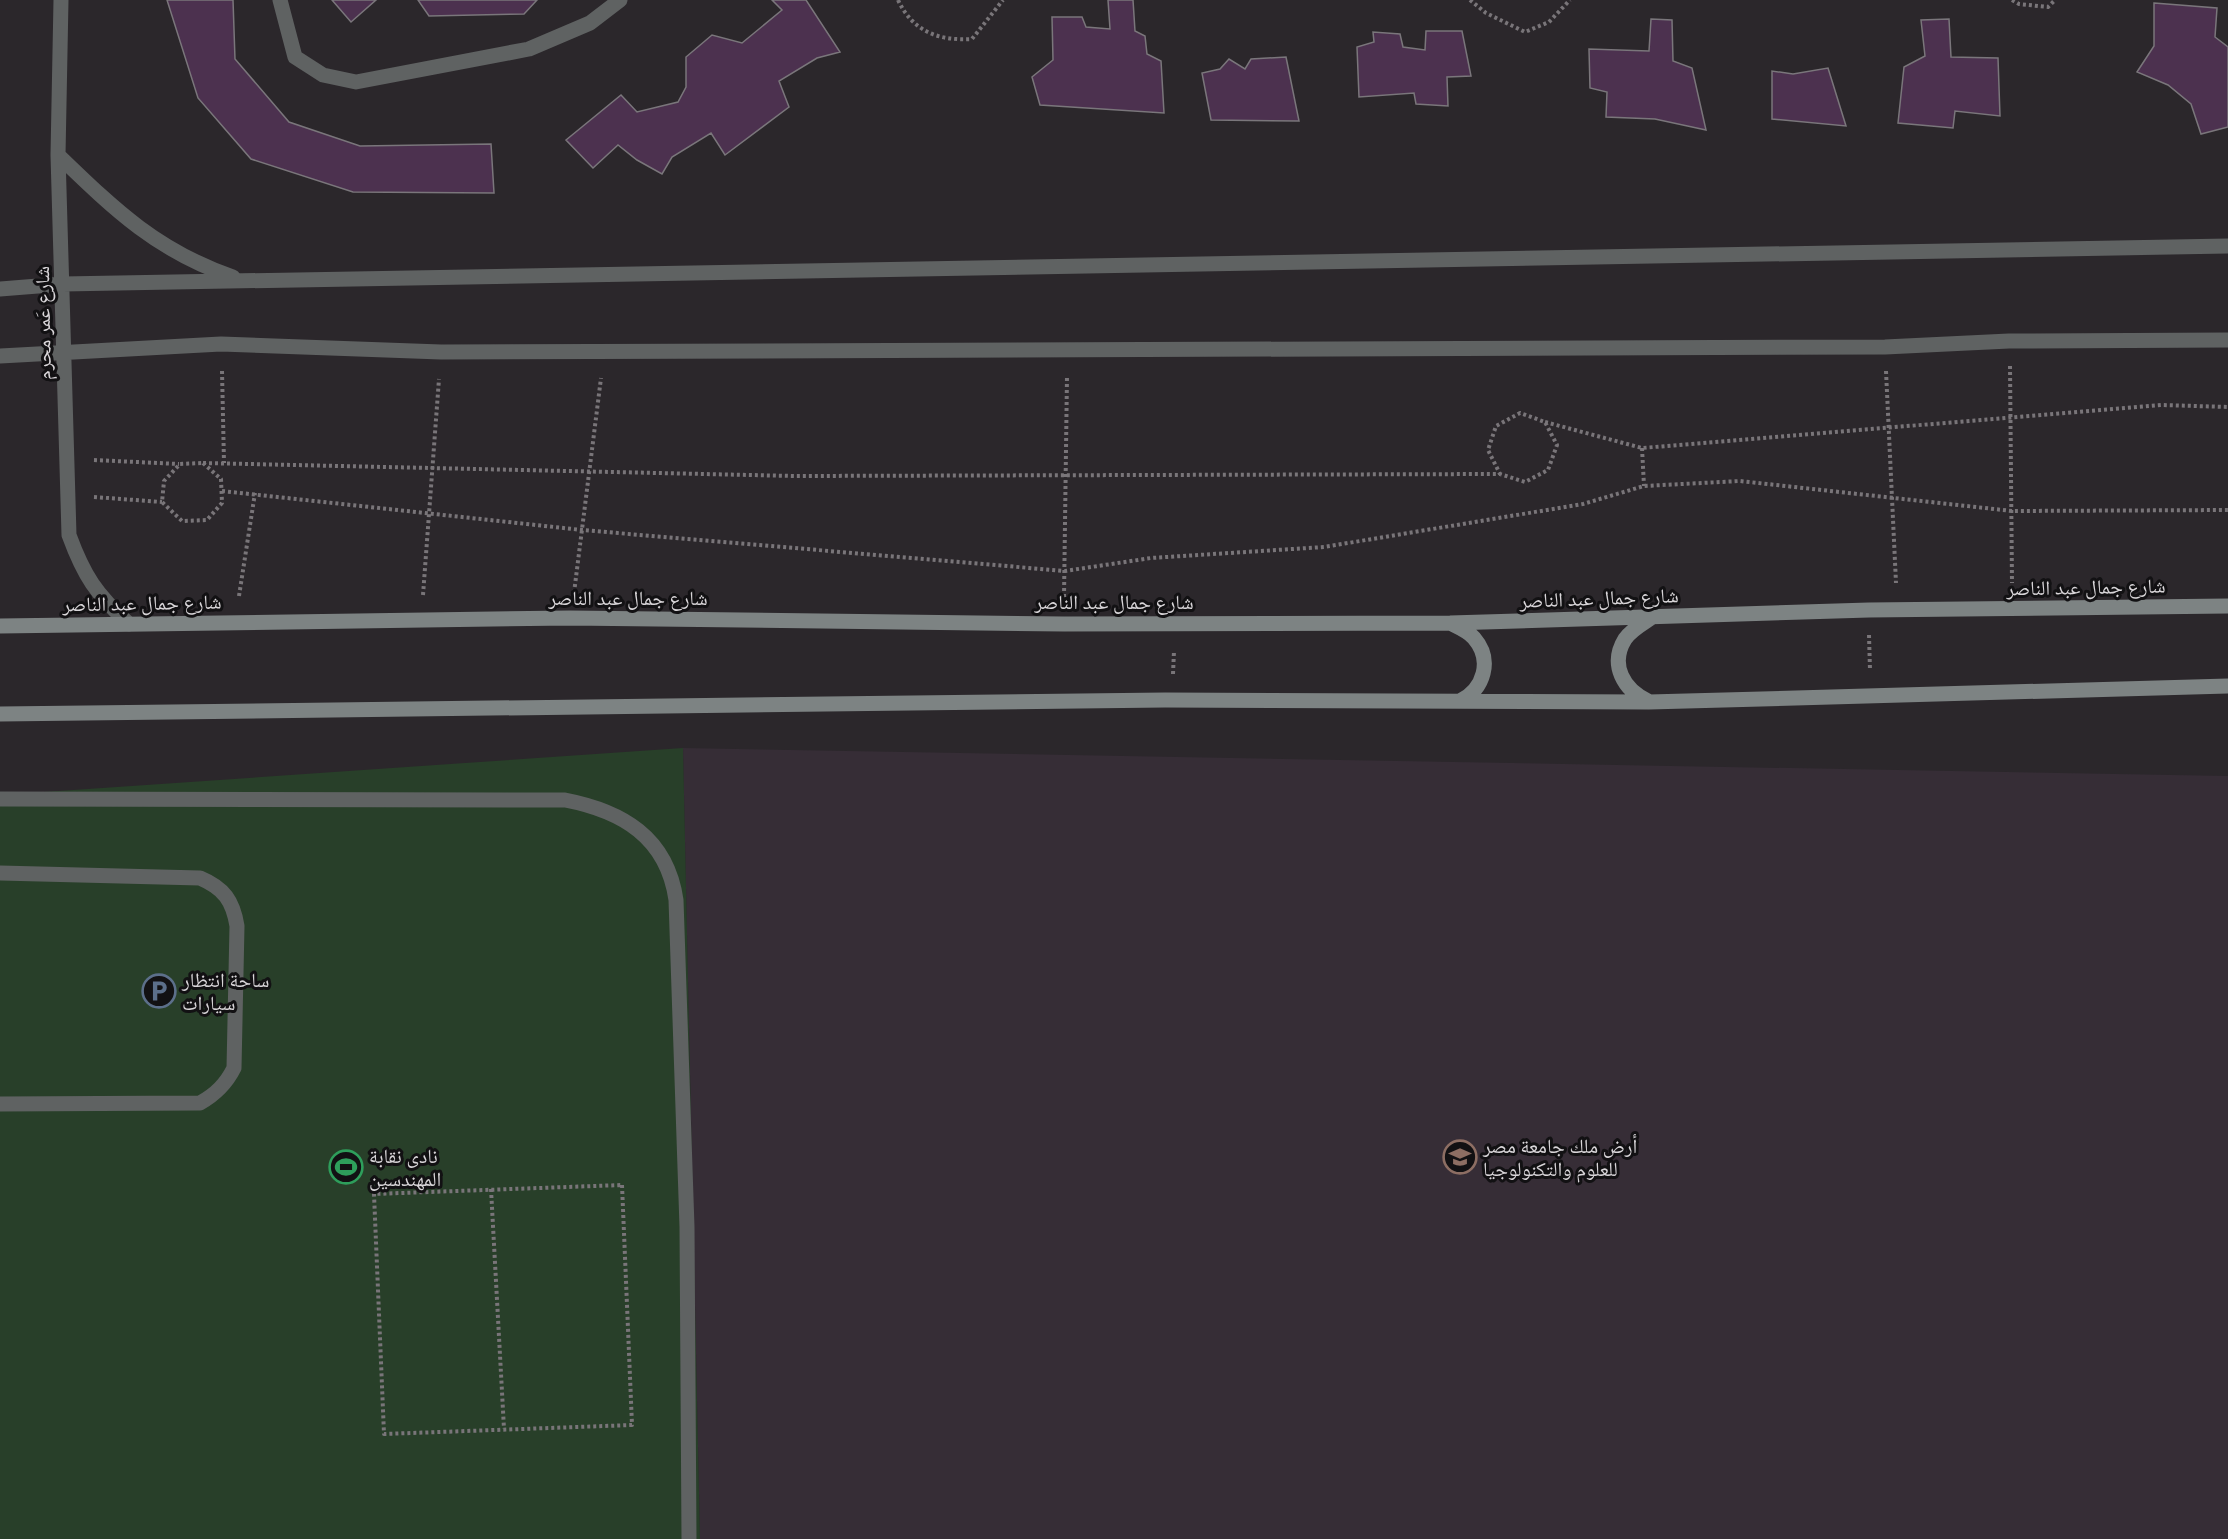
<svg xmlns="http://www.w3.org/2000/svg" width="2228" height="1539" font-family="'Fira Sans Condensed','Noto Naskh Arabic',sans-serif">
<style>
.built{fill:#362d36}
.green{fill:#283f29}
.building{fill:#4c314f;stroke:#7a767b;stroke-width:1.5}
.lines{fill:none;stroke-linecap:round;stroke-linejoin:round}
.path{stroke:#797579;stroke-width:4;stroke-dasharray:3 3;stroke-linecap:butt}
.lane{stroke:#5f6262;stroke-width:15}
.street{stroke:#5f6262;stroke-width:15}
.secondary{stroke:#7d8383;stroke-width:15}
.labels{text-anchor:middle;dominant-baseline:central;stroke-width:6;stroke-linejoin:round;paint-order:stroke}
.street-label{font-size:20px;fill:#d8d5d8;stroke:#121113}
.poi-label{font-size:20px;fill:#d8d5d8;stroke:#121113;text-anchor:start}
</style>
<rect width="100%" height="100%" fill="#2b272b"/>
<path class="built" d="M 683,748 L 2228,776 L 2228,1539 L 700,1539 Z"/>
<path class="green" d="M 683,748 L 700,1539 L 0,1539 L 0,795 Z"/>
<path class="building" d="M 167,0 L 233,0 L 235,59 L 289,122 L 360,146 L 491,144 L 494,193 L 353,192 L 251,159 L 198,98 Z
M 332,0 L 376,0 L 351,22 Z
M 418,0 L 537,0 L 524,14 L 429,16 Z
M 772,0 L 806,0 L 840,52 L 817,58 L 779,81 L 789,107 L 725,155 L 711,133 L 672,157 L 662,174 L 637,160 L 618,145 L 593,168 L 566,140 L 621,95 L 637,112 L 678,102 L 686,87 L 686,57 L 712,35 L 742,43 L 782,10 Z
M 1108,0 L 1133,0 L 1135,31 L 1145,36 L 1147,54 L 1161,61 L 1164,113 L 1040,105 L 1032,77 L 1053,60 L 1052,17 L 1082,17 L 1086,27 L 1110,29 Z
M 2154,3 L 2217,8 L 2215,37 L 2228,47 L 2228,127 L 2201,134 L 2191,104 L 2168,85 L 2137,72 L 2154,46 Z
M 1651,19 L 1672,20 L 1673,61 L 1692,68 L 1706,130 L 1655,119 L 1606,117 L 1607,92 L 1590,88 L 1589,49 L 1649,51 Z
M 1949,19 L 1951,57 L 1998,58 L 2000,116 L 1955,111 L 1953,128 L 1898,123 L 1904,67 L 1925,56 L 1921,20 Z
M 1426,31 L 1462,31 L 1471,76 L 1447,77 L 1448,106 L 1416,104 L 1414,93 L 1359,97 L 1357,47 L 1374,42 L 1373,32 L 1400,34 L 1403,47 L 1425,50 Z
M 1286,57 L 1299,121 L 1211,120 L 1202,73 L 1220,69 L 1229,59 L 1245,69 L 1251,59 Z
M 1828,68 L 1846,126 L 1772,119 L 1772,71 L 1793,74 Z"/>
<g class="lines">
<path class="path" d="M 898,0 C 913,32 939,41 972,39 L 1003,0
M 1470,0 L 1486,13 L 1525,32 L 1549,22 L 1570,0
M 2012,0 L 2019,4 L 2048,7 L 2055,0
M 2010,366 L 2012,583
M 222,371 L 224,463
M 1886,371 L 1896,583
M 1545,422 L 1642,448 L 2162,405 L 2228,407
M 1642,448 L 1644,486
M 94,460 L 179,464
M 203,463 L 795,476 L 1500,474 L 1488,450 L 1496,426 L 1520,413 L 1545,422 L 1557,445 L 1548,470 L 1525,482 L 1500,474
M 203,463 L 221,479 L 222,503 L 207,520 L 182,521 L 162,502 L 164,481 L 180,464 Z
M 222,491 L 582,530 L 1065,571 L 1151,558 L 1324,547 L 1583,504 L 1644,486 L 1740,481 L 2012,511 L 2228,510
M 94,497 L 162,502
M 574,593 L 601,378
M 423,595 L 439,379
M 239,596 L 255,493
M 1064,597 L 1067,376
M 1869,635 L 1870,670
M 1173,674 L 1174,651
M 622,1185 L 632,1425 L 384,1434 L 374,1194 Z
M 491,1189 L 504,1429"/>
<path class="lane" d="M 280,0 L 295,57 L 323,75 L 356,82 L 529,49 L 590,23 L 620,0
M 0,799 L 565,800 C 622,811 667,837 676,900 L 687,1227 L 689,1539
M 0,873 L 200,878 C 224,888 233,901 237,926 L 234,1068 C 226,1084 216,1094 200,1103 L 0,1104"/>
<path class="street" d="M 61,0 L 58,155 L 69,535 C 84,576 96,594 129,624
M 58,155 C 115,210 157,251 233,277
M 0,289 L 63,284 L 2228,246
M 0,356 L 221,344 L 441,352 L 1885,347 L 2009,341 L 2228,340"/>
<path class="secondary" d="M 1450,623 C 1458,627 1468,631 1474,638 C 1493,660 1484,689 1460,701
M 0,626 L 570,618 L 1064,624 L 1450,623 L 1869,610 L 2228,606
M 1648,701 C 1624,690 1609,665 1625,639 C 1631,630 1642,624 1651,618
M 0,714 L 1165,700 L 1649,702 L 2228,686"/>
</g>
<defs>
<symbol id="parking-ring" viewBox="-11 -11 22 22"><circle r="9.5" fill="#121113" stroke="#5c6f8a" stroke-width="1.5"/><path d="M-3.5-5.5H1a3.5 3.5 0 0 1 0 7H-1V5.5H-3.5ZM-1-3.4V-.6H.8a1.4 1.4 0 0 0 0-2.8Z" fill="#5c6f8a"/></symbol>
<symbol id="university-ring" viewBox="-11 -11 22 22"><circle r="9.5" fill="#121113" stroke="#8d6e63" stroke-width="1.5"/><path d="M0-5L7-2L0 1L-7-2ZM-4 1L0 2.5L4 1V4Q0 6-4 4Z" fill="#8d6e63"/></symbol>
<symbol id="stadium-ring" viewBox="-11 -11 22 22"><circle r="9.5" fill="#121113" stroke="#2e9e5b" stroke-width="1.5"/><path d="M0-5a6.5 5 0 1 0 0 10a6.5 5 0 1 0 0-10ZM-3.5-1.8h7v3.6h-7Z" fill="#2e9e5b"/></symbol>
</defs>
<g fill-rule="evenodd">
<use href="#parking-ring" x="140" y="972" width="38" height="38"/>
<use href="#university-ring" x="1441" y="1138" width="38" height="38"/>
<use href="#stadium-ring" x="327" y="1148" width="38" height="38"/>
</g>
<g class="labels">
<g class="street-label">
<text transform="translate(43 323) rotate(-91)">شارع عَمر محرم</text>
<text transform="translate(2086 587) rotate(-1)">شارع جمال عبد الناصر</text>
<text x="628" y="598">شارع جمال عبد الناصر</text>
<text transform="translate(1599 598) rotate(-2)">شارع جمال عبد الناصر</text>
<text x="1114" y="602">شارع جمال عبد الناصر</text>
<text transform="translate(142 603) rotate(-1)">شارع جمال عبد الناصر</text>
</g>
<g class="poi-label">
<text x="182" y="980">ساحة انتظار<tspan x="182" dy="23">سيارات</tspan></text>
<text x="1483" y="1146">أرض ملك جامعة مصر<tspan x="1483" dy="23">للعلوم والتكنولوجيا</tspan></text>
<text x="369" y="1156">نادى نقابة<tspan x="369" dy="23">المهندسين</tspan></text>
</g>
</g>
</svg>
